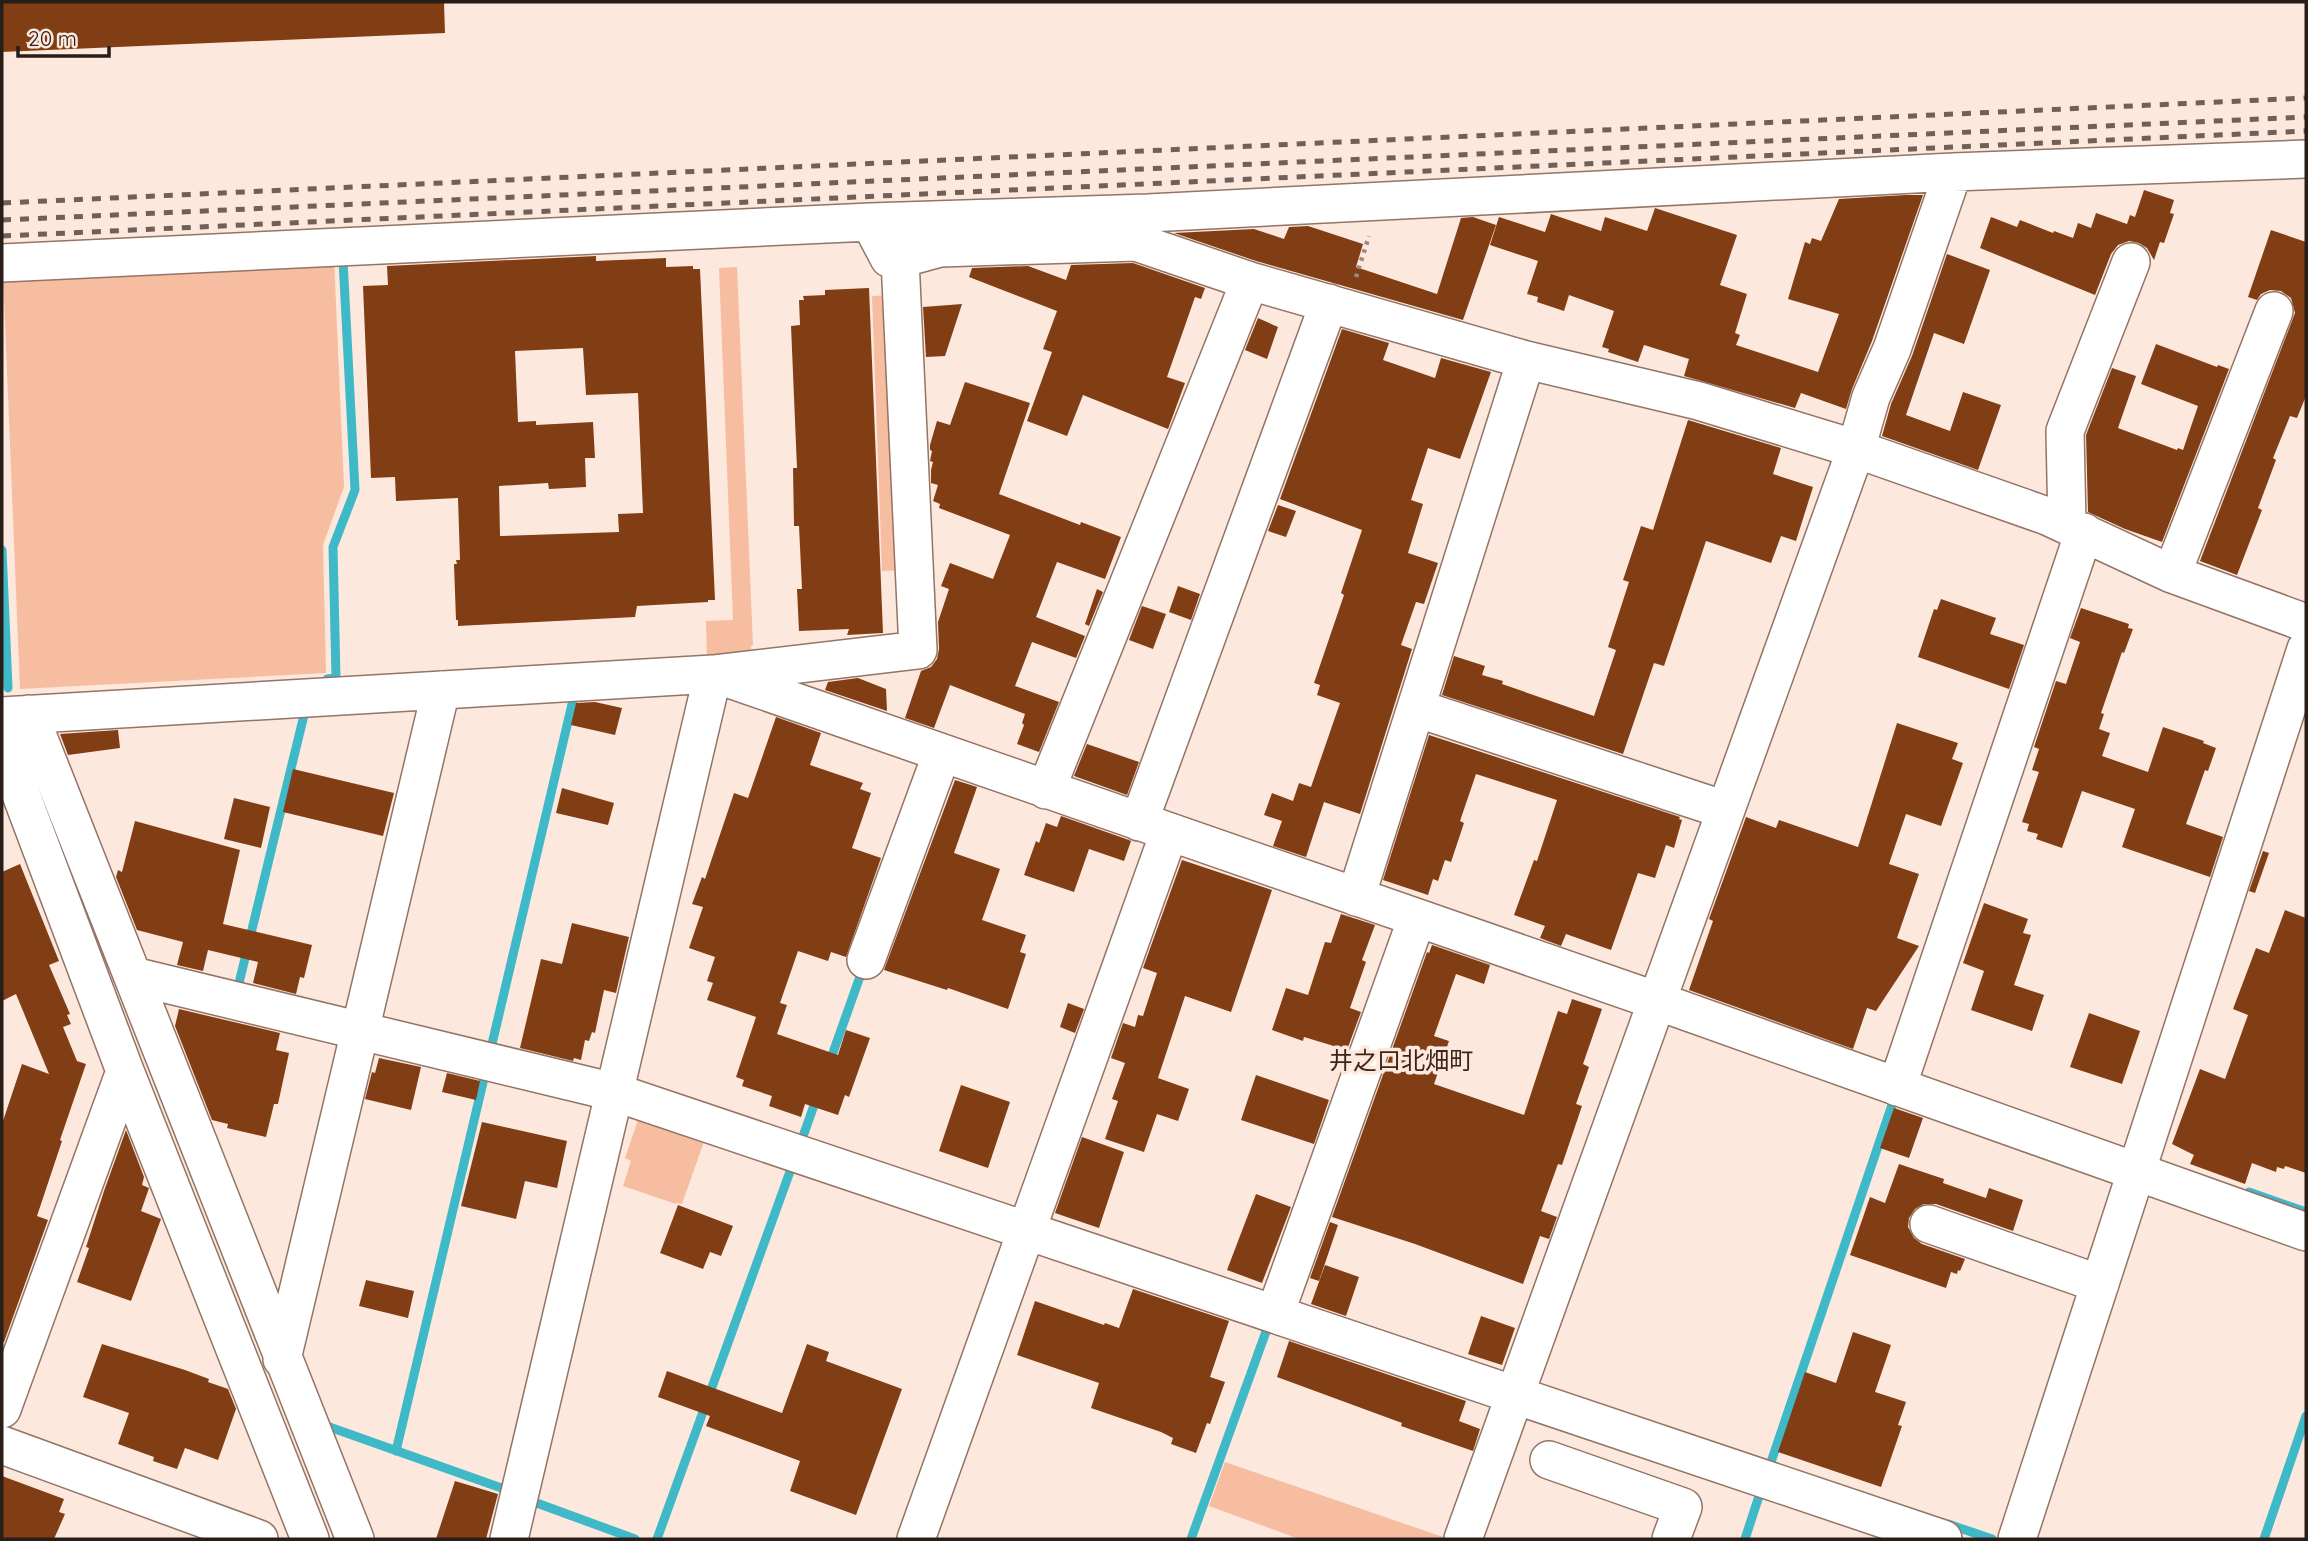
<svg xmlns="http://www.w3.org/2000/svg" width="2308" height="1541" font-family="Quicksand,'Noto Sans JP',sans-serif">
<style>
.green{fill:#f7bda0}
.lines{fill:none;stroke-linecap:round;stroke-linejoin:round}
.stream{stroke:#3fb8c8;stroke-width:9}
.building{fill:#813e15;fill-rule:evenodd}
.minor-casing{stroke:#937465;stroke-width:40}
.path{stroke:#998980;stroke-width:4.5;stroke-dasharray:3.5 5;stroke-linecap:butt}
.minor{stroke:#fff;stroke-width:37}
.rail{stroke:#6f6058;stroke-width:5;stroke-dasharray:9 9;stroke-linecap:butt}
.labels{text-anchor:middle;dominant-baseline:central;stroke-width:7;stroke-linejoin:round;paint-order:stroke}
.quarter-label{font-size:24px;fill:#3e2417;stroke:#fde8dd}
</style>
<rect width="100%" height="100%" fill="#fde8dd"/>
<path class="green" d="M 334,258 L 344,487 L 323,545 L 326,673 L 20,689 L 3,274 Z
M 737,267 L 753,645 L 751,646 L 752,659 L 707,661 L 706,621 L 733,620 L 719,268 Z
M 892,295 L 903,570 L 882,571 L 872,296 Z
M 641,1111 L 707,1133 L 682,1204 L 677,1203 L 676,1204 L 623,1186 L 631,1161 L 625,1158 Z
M 1225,1462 L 1449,1539 L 1299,1539 L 1209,1506 Z"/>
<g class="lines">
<path class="stream" d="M 2,550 L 8,688
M 327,679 L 336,678 L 333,547 L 355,490 L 343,260
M 239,983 L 304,715
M 492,1044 L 573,700
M 829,1064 L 863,968
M 802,1139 L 817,1097
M 2249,1192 L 2306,1212
M 321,1424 L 507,1490
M 396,1451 L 485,1074
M 1770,1465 L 1893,1102
M 534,1502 L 635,1539
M 1948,1524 L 1992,1539
M 657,1539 L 792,1166
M 1191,1539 L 1268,1326
M 1745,1539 L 1760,1493
M 2264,1539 L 2306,1416"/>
</g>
<path class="building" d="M 2,2 L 444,2 L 445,33 L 2,52 Z
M 2144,190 L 2174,200 L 2170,213 L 2174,214 L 2164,243 L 2160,242 L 2154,260 L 2147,248 L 2139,243 L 2129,241 L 2118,245 L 2111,254 L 2095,295 L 1980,248 L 1991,217 L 2017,227 L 2020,220 L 2053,233 L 2054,231 L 2073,238 L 2078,223 L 2091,228 L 2096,213 L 2127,224 L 2130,215 L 2135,217 Z
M 1905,195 L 1923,195 L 1872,341 L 1852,389 L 1846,409 L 1801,393 L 1795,408 L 1684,376 L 1689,359 L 1644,345 L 1638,362 L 1608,352 L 1609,349 L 1602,347 L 1614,311 L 1569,295 L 1564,311 L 1537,302 L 1538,297 L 1527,294 L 1538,261 L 1490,245 L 1499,217 L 1545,232 L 1551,214 L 1601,231 L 1605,217 L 1647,231 L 1655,208 L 1737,235 L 1720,285 L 1747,294 L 1735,333 L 1740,335 L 1736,345 L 1818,372 L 1839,314 L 1788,299 L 1805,242 L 1810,244 L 1812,238 L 1821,241 L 1839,199 Z
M 1473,217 L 1496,225 L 1463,320 L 1256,261 L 1174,233 L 1254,229 L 1284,239 L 1289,227 L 1308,226 L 1363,244 L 1356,267 L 1437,294 L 1461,218 Z
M 2271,230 L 2306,242 L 2306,396 L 2297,418 L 2290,416 L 2273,458 L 2276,460 L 2258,508 L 2262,510 L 2237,575 L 2200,561 L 2295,313 L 2291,298 L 2281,291 L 2270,290 L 2261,294 L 2257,300 L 2248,297 Z
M 1947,254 L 1990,270 L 1964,344 L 1934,333 L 1906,415 L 1950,431 L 1963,392 L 2001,405 L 1978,470 L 1882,436 L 1891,404 L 1912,356 Z
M 596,256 L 596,261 L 666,258 L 666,267 L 693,266 L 693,269 L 700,269 L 715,600 L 708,600 L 708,602 L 637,606 L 635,617 L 458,626 L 458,620 L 456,620 L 454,564 L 457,564 L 456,560 L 460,560 L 458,498 L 396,501 L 395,477 L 371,478 L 363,286 L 388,285 L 387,266 ZM 583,348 L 586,395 L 638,393 L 643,513 L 618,514 L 619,532 L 500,536 L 499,486 L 548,483 L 549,489 L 586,487 L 585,458 L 595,458 L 593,422 L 536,425 L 536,421 L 518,422 L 515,351 Z
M 1133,263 L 1205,288 L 1201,299 L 1195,297 L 1167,377 L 1185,383 L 1168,429 L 1083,395 L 1067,436 L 1027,421 L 1052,352 L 1043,349 L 1057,311 L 969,277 L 972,268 L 1028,266 L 1066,280 L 1071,265 Z
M 869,288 L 883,633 L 847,635 L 849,629 L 799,631 L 797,589 L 802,589 L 799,526 L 794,526 L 793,468 L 797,468 L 791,326 L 800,325 L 799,300 L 804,300 L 803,296 L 825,295 L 825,290 Z
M 962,304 L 945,356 L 926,357 L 923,307 Z
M 1258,318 L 1278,327 L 1267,359 L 1245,350 Z
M 1342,329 L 1389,343 L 1383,360 L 1435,378 L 1441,358 L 1491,372 L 1460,459 L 1428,448 L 1411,500 L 1423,504 L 1408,553 L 1438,563 L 1424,604 L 1416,602 L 1401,645 L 1412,649 L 1360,814 L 1324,802 L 1306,857 L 1273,846 L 1282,821 L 1264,815 L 1272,793 L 1293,801 L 1299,783 L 1311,787 L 1340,703 L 1317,695 L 1320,685 L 1314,683 L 1344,595 L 1341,593 L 1362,530 L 1280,499 Z
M 2156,344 L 2217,367 L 2218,365 L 2229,369 L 2162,542 L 2125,529 L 2088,512 L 2086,435 L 2112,368 L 2136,376 L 2118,428 L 2177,450 L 2178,448 L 2183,450 L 2198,406 L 2141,384 Z
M 965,382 L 1030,403 L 999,494 L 1080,525 L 1081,522 L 1121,537 L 1105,579 L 1057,562 L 1036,617 L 1085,636 L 1076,658 L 1032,642 L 1015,686 L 1059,702 L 1039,752 L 1017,744 L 1024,725 L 1022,723 L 1025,714 L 950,685 L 934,728 L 905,718 L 921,671 L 931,667 L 937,659 L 939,649 L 938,622 L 949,589 L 941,586 L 950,563 L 993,579 L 1010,535 L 939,508 L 940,504 L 933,501 L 938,485 L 931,483 L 931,470 L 933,462 L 930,461 L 932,451 L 930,450 L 930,445 L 937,421 L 950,425 Z
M 1688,420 L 1781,448 L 1773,474 L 1813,487 L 1796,541 L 1781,536 L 1771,563 L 1706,541 L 1664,666 L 1654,663 L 1623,754 L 1442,695 L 1454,656 L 1485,666 L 1482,675 L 1503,681 L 1502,684 L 1594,716 L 1616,650 L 1608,647 L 1629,582 L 1623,580 L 1641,526 L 1653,530 Z
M 1278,505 L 1296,511 L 1286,537 L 1268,531 Z
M 1178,586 L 1200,594 L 1191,620 L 1169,612 Z
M 1097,589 L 1103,592 L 1089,626 L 1085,624 Z
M 1941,599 L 1996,618 L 1990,634 L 2024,645 L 2009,689 L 1918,657 L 1934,609 L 1937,610 Z
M 1142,606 L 1166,614 L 1153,649 L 1129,640 Z
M 2081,608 L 2129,624 L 2128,628 L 2133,629 L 2124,653 L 2122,652 L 2101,713 L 2104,714 L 2099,729 L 2110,733 L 2102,756 L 2148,772 L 2163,727 L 2204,741 L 2203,743 L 2216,748 L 2208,771 L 2205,770 L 2186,824 L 2223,837 L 2210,877 L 2122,847 L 2135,809 L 2082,791 L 2062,848 L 2036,839 L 2038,834 L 2027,831 L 2029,824 L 2022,822 L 2039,772 L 2032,770 L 2039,749 L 2034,747 L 2056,681 L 2066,684 L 2080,642 L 2070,638 Z
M 858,678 L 886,689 L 887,711 L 825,690 L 828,682 Z
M 595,702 L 622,708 L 615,735 L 571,725 L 576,703 Z
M 776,717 L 821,733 L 810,765 L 863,783 L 860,789 L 871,793 L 852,848 L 881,858 L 846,957 L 831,952 L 828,961 L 798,951 L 780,1003 L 787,1005 L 777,1034 L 838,1055 L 846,1030 L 870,1038 L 849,1097 L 845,1095 L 838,1115 L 805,1104 L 801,1117 L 769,1106 L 772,1096 L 742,1086 L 744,1080 L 736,1077 L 756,1017 L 707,1000 L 713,983 L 707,981 L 715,957 L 689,948 L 703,907 L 692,904 L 702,877 L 705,879 L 734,793 L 748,798 Z
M 1897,723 L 1958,743 L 1952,759 L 1963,763 L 1941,826 L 1906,814 L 1889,864 L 1919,874 L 1897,938 L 1919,946 L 1876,1011 L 1867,1008 L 1853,1049 L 1689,990 L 1713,921 L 1709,919 L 1746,817 L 1776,828 L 1779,820 L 1858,847 Z
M 118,730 L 120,748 L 68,755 L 60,734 Z
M 1429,735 L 1680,817 L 1679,819 L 1682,820 L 1674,848 L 1666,845 L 1655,878 L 1638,873 L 1611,950 L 1566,934 L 1561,946 L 1540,938 L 1545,926 L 1514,915 L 1534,860 L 1537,861 L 1557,800 L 1476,774 L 1460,821 L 1464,823 L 1451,862 L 1445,860 L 1438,881 L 1433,879 L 1428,895 L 1383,880 Z
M 1087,744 L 1139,762 L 1127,795 L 1074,776 Z
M 293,769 L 394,793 L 383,836 L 283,812 Z
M 955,780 L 977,787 L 954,853 L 1000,869 L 982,920 L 1026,935 L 1020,952 L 1026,954 L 1008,1009 L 948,988 L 947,990 L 884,970 Z
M 562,788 L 614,803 L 608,825 L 556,813 Z
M 234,798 L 270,807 L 261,848 L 224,839 Z
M 1061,816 L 1129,840 L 1131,841 L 1124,861 L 1089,849 L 1074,892 L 1024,875 L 1036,841 L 1039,843 L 1046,823 L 1057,827 Z
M 135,821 L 240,850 L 223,924 L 312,945 L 304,978 L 300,977 L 296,994 L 253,983 L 258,962 L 208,950 L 203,971 L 177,965 L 183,942 L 137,930 L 116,877 L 118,870 L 122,872 Z
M 2263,851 L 2269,853 L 2255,893 L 2249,891 Z
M 1182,860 L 1272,890 L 1231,1012 L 1185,996 L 1158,1078 L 1189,1089 L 1178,1121 L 1157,1114 L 1144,1152 L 1105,1139 L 1118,1101 L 1112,1099 L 1125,1063 L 1111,1058 L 1123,1023 L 1135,1027 L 1138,1015 L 1143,1016 L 1157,973 L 1143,968 Z
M 20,864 L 59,961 L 49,965 L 70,1014 L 67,1015 L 71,1024 L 63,1027 L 77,1061 L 86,1064 L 60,1140 L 62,1141 L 37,1216 L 48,1220 L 4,1342 L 2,1342 L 2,1124 L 22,1064 L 49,1074 L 16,994 L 2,1001 L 2,872 Z
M 1984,903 L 2028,919 L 2023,933 L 2031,935 L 2014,985 L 2044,995 L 2032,1031 L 1971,1010 L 1984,971 L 1963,963 Z
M 2285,910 L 2306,918 L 2306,1173 L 2285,1166 L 2284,1169 L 2277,1167 L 2276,1172 L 2252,1163 L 2245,1184 L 2190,1164 L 2194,1155 L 2172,1144 L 2200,1069 L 2225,1079 L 2248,1015 L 2233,1009 L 2256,948 L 2269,953 Z
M 1341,914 L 1375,925 L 1362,960 L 1366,962 L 1350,1008 L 1361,1012 L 1347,1050 L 1304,1037 L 1303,1041 L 1272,1030 L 1286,988 L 1308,995 L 1325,942 L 1331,943 Z
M 572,923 L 629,937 L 616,993 L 604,990 L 595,1033 L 592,1032 L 589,1041 L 585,1040 L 581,1060 L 574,1058 L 573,1061 L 520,1048 L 541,959 L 562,964 Z
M 1432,945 L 1490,965 L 1484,984 L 1456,974 L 1434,1036 L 1449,1041 L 1434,1084 L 1524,1115 L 1558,1011 L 1567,1014 L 1572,999 L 1602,1009 L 1583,1064 L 1589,1067 L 1576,1104 L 1582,1106 L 1562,1165 L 1558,1164 L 1541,1211 L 1557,1217 L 1549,1239 L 1540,1236 L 1523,1284 L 1415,1244 L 1332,1217 L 1427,952 L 1429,953 Z
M 1068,1003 L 1084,1009 L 1075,1033 L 1060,1027 Z
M 179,1009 L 280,1033 L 276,1050 L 289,1053 L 278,1104 L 274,1104 L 266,1137 L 227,1128 L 228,1124 L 212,1120 L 175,1026 Z
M 2089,1013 L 2140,1031 L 2122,1084 L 2070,1067 Z
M 379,1058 L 421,1067 L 411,1110 L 365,1099 L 372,1072 L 375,1073 Z
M 447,1073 L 480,1081 L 476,1100 L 442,1092 Z
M 1256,1075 L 1329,1100 L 1314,1144 L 1241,1120 Z
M 961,1085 L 1010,1102 L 988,1168 L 939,1151 Z
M 1894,1108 L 1923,1118 L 1909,1158 L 1880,1148 Z
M 482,1122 L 567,1141 L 557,1188 L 525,1181 L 516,1219 L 461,1206 Z
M 126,1130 L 144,1177 L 142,1185 L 149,1188 L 141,1211 L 161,1219 L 131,1301 L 77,1282 L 89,1248 L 86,1247 L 104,1191 Z
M 1082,1137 L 1124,1152 L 1099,1228 L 1055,1213 Z
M 1899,1164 L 1944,1179 L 1943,1183 L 1986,1198 L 1989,1188 L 2023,1200 L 2013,1231 L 1936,1204 L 1924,1204 L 1915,1209 L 1909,1218 L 1908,1227 L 1914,1238 L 1922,1244 L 1965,1259 L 1960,1271 L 1958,1270 L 1957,1274 L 1951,1272 L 1946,1288 L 1850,1255 L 1870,1197 L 1885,1203 Z
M 1256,1194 L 1291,1207 L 1262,1283 L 1227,1270 Z
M 678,1205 L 733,1226 L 721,1256 L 710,1252 L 703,1269 L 660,1253 Z
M 1330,1222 L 1338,1225 L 1319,1281 L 1310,1278 Z
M 1325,1265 L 1359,1277 L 1346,1316 L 1311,1304 Z
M 366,1280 L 414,1291 L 408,1318 L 359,1306 Z
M 1133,1289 L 1229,1321 L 1210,1377 L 1225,1382 L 1210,1424 L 1207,1423 L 1196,1453 L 1171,1444 L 1173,1438 L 1161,1432 L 1091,1408 L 1099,1383 L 1017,1355 L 1035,1301 L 1104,1325 L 1105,1323 L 1119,1328 Z
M 1481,1316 L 1515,1328 L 1502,1365 L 1468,1354 Z
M 1853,1332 L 1891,1345 L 1875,1392 L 1906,1402 L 1898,1425 L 1902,1426 L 1881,1487 L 1778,1452 L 1805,1372 L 1836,1383 Z
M 1289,1341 L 1466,1401 L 1459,1421 L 1480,1429 L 1473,1451 L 1401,1426 L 1402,1423 L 1277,1377 Z
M 102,1344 L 185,1370 L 209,1379 L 208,1382 L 228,1389 L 236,1409 L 218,1460 L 185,1448 L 177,1469 L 153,1461 L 154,1457 L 118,1444 L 129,1413 L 83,1397 Z
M 807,1344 L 829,1352 L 826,1361 L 902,1389 L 856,1515 L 790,1491 L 800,1461 L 706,1426 L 710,1416 L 658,1397 L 667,1371 L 782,1413 Z
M 2,1476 L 64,1499 L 59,1512 L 65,1514 L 54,1539 L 2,1539 Z
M 455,1481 L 498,1494 L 486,1539 L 436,1539 Z"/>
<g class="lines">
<defs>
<path id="minor" d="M 870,222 L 1148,213
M 1136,242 L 1148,213 L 1953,172 L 2306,159
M 2,263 L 870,222 L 889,258 L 900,259
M 2067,525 L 2065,431 L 2131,262
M 2172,574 L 2274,311
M 721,676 L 1657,1001 L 2306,1232
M 1416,708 L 1725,810
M 29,714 L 355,1539
M 2,716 L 713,674 L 918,650 L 900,259 L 940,248 L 1136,242 L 1250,281 L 1526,360 L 1699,401 L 1856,449 L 2047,516 L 2172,574 L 2306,623
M 2,744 L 125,1071 L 310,1539
M 1046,790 L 1250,281
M 1139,822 L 1329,303
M 1356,897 L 1526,360
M 866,960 L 942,753
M 133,976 L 614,1092 L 1943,1539
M 1897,1087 L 2084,532
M 1929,1224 L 2100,1284
M 1275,1314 L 1417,918
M 282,1359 L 441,690
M 2,1409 L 125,1071
M 2,1445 L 259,1539
M 1549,1460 L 1683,1507 L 1671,1539
M 509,1539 L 713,674
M 916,1539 L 1169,833
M 1463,1539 L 1856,449 L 1871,397 L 1892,349 L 1953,172
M 2017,1539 L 2306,649"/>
</defs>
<use href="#minor" class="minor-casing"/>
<path class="path" d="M 1356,277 L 1369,236"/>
<use href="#minor" class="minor"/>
<path class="rail" d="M 2,203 L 2306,98
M 2,220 L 2306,117
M 2,236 L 2306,131"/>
</g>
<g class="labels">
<g class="quarter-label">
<text x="1401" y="1060">井之口北畑町</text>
</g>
</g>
<rect width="2308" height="1541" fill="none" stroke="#291d17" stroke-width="7"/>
<path d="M18 46v10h91v-10" fill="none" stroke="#291d17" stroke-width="3.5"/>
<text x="28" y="46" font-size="21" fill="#291d17" stroke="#fde8dd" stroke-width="5" paint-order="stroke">20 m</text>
</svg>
